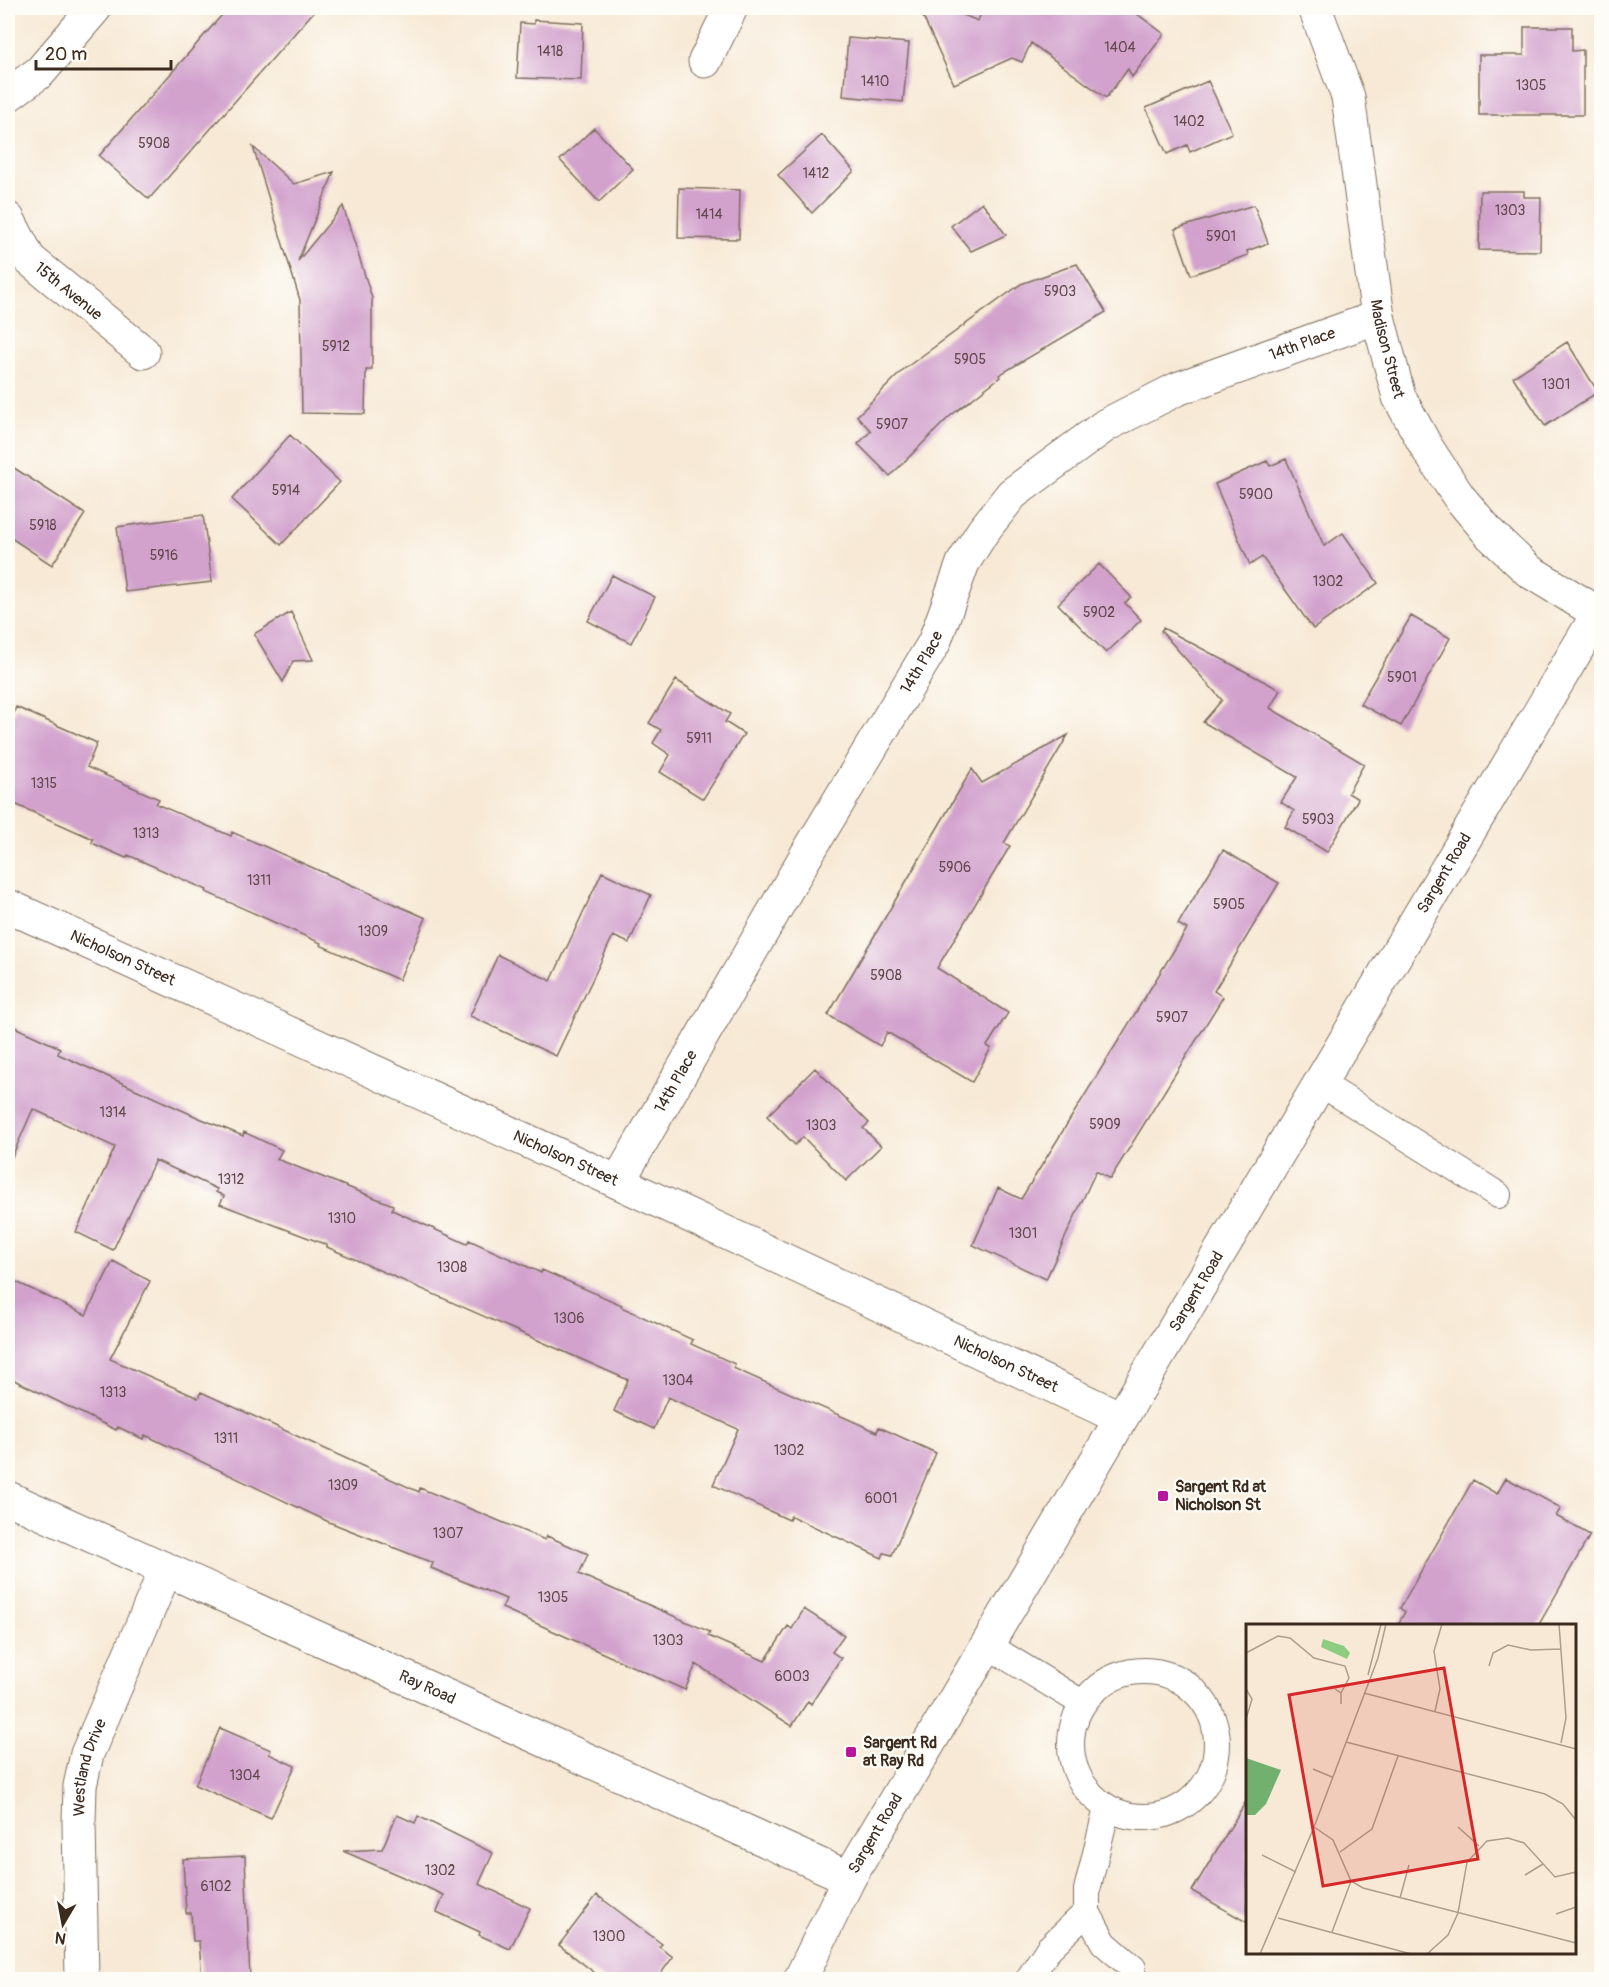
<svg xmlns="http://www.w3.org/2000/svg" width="1609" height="1987" font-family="Pangolin,sans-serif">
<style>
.building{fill:#d2a2cd}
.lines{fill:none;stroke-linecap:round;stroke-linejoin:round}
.lane-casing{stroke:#7d6d5e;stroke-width:28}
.street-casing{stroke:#7d6d5e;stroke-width:35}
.secondary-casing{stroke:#7d6d5e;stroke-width:35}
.lane{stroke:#fff;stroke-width:26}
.street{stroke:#fff;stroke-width:33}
.secondary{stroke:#fff;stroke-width:33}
.poi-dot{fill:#b5179e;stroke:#fdfcf7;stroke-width:2}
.labels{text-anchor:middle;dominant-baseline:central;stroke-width:4.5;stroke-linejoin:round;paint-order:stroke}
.number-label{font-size:14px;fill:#61484a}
.street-label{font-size:16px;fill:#3b2a1e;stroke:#fdfcf7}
.poi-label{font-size:16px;font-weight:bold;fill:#3b2a1e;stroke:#fdfcf7;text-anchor:start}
.inset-road{fill:none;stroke:#ac9d8c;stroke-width:1.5}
.view{fill:#d62828;fill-opacity:0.15;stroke:#d62828;stroke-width:3}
.inset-edge{fill:none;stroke:#3b2a1e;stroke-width:3}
</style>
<rect width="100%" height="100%" fill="#fdfcf7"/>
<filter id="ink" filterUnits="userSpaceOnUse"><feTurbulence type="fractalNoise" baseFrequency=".0167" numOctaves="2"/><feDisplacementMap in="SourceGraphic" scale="12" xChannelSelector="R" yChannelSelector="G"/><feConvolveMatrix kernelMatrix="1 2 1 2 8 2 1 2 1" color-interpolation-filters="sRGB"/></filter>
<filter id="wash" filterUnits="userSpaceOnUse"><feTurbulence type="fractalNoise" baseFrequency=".008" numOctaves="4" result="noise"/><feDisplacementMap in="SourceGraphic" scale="24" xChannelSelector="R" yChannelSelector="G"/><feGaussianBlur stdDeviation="1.35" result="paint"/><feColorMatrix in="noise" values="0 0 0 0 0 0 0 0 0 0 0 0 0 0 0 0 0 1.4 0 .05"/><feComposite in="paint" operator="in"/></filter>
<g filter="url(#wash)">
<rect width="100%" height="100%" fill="#f7e9d5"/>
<g id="blocks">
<path class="building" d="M 228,8 L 317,8 L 149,199 L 99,156 Z
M 919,8 L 946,8 L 978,21 L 983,8 L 1129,8 L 1164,34 L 1132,77 L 1128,69 L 1106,98 L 1031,43 L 1022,62 L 1012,58 L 954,84 Z
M 534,20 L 583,23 L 581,80 L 517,78 L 520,23 L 534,24 Z
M 1524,27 L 1572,27 L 1572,51 L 1583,50 L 1583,115 L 1479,115 L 1479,55 L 1524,55 Z
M 848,38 L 909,43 L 903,102 L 843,96 Z
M 1208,81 L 1232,133 L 1190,152 L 1187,145 L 1167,154 L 1146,108 Z
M 594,128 L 633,169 L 599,202 L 560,160 Z
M 822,135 L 854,171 L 812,213 L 778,175 Z
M 253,147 L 294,184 L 334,172 L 298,261 L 343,206 L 372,298 L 372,370 L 366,370 L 365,414 L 302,413 L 300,300 Z
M 679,188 L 740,190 L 739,239 L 678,238 Z
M 1480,191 L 1524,191 L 1524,197 L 1541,197 L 1540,251 L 1479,250 Z
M 982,202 L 1006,235 L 971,251 L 951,226 Z
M 1254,205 L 1268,243 L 1247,251 L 1248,255 L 1191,275 L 1175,229 Z
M 1077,264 L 1106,312 L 999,375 L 1000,377 L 949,417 L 890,476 L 858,444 L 871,431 L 857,416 L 904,369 L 1021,284 Z
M 1567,342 L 1598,392 L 1545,426 L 1513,377 Z
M 290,435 L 340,482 L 281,545 L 232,499 Z
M 1286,459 L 1324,546 L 1343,533 L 1378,583 L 1313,629 L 1262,557 L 1250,565 L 1215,484 L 1267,461 L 1270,466 Z
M 8,464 L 85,514 L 52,565 L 8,536 Z
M 203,515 L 212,582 L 125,592 L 117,527 Z
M 1099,564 L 1131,597 L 1125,603 L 1141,620 L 1106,653 L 1058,604 Z
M 612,575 L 655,597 L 631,643 L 588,621 Z
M 291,612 L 313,660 L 293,661 L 283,682 L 254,634 Z
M 1411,616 L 1450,638 L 1401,726 L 1360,704 Z
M 1163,628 L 1280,690 L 1270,708 L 1364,764 L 1348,793 L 1358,799 L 1327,852 L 1285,827 L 1294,811 L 1281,802 L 1297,777 L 1203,722 L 1222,700 L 1161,631 Z
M 676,680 L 730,714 L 725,722 L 744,734 L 703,799 L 660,772 L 670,755 L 653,743 L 661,730 L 649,723 Z
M 16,707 L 97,743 L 87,767 L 159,799 L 156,804 L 231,836 L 232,832 L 426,918 L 399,980 L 320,945 L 321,943 L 206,892 L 207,890 L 128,855 L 126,858 L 92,843 L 93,839 L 8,801 L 8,727 Z
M 1068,735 L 1004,843 L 1010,846 L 937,968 L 1008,1013 L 987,1046 L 991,1048 L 972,1082 L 887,1032 L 880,1046 L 828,1015 L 972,769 L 982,783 Z
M 1223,850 L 1279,883 L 1214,991 L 1223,997 L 1110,1179 L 1096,1171 L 1046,1279 L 973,1245 L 998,1188 L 1021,1199 L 1187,929 L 1178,924 Z
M 602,872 L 651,895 L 629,943 L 613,936 L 556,1056 L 470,1016 L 498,955 L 551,981 Z
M 8,1024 L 60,1048 L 58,1054 L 197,1117 L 243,1136 L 244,1132 L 282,1150 L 277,1159 L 393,1205 L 392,1210 L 467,1244 L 469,1240 L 541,1273 L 542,1270 L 622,1305 L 621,1307 L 693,1340 L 691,1344 L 735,1364 L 733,1368 L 877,1432 L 879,1427 L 936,1453 L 892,1555 L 884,1553 L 882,1558 L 791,1516 L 789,1520 L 713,1485 L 738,1429 L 668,1397 L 654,1429 L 614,1411 L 628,1380 L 327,1247 L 327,1245 L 220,1204 L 224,1196 L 216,1192 L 217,1189 L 155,1160 L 113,1250 L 76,1232 L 115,1147 L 33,1109 L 8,1166 Z
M 815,1068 L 869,1123 L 863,1128 L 881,1146 L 846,1181 L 803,1137 L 795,1145 L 767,1116 Z
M 113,1261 L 150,1281 L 110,1359 L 198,1398 L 201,1392 L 419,1492 L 420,1488 L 545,1540 L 547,1536 L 588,1554 L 579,1574 L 710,1632 L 708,1636 L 765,1661 L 788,1626 L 792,1629 L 804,1609 L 844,1635 L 832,1652 L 841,1658 L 811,1704 L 808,1701 L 792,1726 L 696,1664 L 685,1690 L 502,1608 L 506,1599 L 431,1568 L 433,1563 L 329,1522 L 145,1435 L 143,1439 L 118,1427 L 116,1430 L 8,1377 L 8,1278 L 86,1315 Z
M 1506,1478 L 1561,1508 L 1556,1516 L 1590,1535 L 1538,1626 L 1397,1626 L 1405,1612 L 1400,1608 L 1473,1480 L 1497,1494 Z
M 220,1728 L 271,1750 L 269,1754 L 295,1766 L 271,1818 L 195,1785 Z
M 1248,1798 L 1248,1923 L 1192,1891 Z
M 397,1815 L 415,1823 L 418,1816 L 493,1853 L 479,1884 L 530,1908 L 510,1949 L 479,1935 L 480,1932 L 437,1912 L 444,1895 L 343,1851 L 382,1849 Z
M 245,1856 L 250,1980 L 202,1980 L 199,1941 L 193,1941 L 191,1913 L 186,1913 L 183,1859 Z
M 597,1895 L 662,1944 L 659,1947 L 673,1957 L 656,1980 L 604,1980 L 559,1945 Z"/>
</g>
</g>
<g filter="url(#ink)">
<use href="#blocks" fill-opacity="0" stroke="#7d6d5e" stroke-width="1.5"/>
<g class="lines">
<defs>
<path id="lane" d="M 1320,1083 L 1498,1195
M 987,1645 L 1082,1703
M1071 1744a73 73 0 1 1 146 0a73 73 0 1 1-146 0Z
M 1107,1808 L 1087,1890 L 1087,1912 L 1104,1943 L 1133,1968
M 1028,1980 L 1049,1948 L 1087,1912"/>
<g id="street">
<path id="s1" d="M 1315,8 L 1348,97 L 1378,317 L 1399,397 L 1427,448 L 1459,497 L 1490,534 L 1529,571 L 1598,613"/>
<path d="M 705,61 L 731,8"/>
<path d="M 8,95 L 40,72 L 95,8"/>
<path id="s2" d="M 8,219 L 29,259 L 143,352"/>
<path id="s3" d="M 8,906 L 618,1182 L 1121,1418"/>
<path id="s4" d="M 618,1182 L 807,854 L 934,643 L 963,563 L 983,531 L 1012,494 L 1106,425 L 1177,389 L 1378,317"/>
<path id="s5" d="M 82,1980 L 79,1822 L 80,1786 L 87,1754 L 166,1569"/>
</g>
<g id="secondary">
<path id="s6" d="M 8,1498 L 849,1878"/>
<path id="s7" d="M 800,1980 L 849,1878 L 1602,607"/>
</g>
</defs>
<use href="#lane" class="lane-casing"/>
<use href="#street" class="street-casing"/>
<use href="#secondary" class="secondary-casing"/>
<use href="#lane" class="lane"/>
<use href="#street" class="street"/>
<use href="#secondary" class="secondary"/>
</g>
</g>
<g class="poi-dot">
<rect x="1157" y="1490" width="12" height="12" rx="3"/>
<rect x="845" y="1746" width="12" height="12" rx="3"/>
</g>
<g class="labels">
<g class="number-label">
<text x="1120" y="47">1404</text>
<text x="550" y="51">1418</text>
<text x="875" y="81">1410</text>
<text x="1531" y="85">1305</text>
<text x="1189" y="121">1402</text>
<text x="154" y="143">5908</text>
<text x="816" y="173">1412</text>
<text x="1510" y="210">1303</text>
<text x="709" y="214">1414</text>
<text x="1221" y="236">5901</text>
<text x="1060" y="291">5903</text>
<text x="336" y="346">5912</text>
<text x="970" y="359">5905</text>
<text x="1556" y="384">1301</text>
<text x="892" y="424">5907</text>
<text x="286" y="490">5914</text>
<text x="1256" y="494">5900</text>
<text x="43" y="525">5918</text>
<text x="164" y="555">5916</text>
<text x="1328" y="581">1302</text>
<text x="1099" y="612">5902</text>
<text x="1402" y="677">5901</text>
<text x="699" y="738">5911</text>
<text x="44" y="783">1315</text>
<text x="1318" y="819">5903</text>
<text x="146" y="833">1313</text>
<text x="955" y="867">5906</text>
<text x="259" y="880">1311</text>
<text x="1229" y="904">5905</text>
<text x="373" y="931">1309</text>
<text x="886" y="975">5908</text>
<text x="1172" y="1017">5907</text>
<text x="113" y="1112">1314</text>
<text x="1105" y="1124">5909</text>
<text x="821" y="1125">1303</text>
<text x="231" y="1179">1312</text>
<text x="342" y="1218">1310</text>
<text x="1023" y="1233">1301</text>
<text x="452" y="1267">1308</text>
<text x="569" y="1318">1306</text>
<text x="678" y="1380">1304</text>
<text x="113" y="1392">1313</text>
<text x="226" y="1438">1311</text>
<text x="789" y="1450">1302</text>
<text x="343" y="1485">1309</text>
<text x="881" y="1498">6001</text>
<text x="448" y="1533">1307</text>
<text x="553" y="1597">1305</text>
<text x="668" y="1640">1303</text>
<text x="792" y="1676">6003</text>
<text x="245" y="1775">1304</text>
<text x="440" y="1870">1302</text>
<text x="216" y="1886">6102</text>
<text x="609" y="1936">1300</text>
</g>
<g class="street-label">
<text stroke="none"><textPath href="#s2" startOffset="96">15th Avenue</textPath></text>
<text stroke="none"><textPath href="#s4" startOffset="1124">14th Place</textPath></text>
<text stroke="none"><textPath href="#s1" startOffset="350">Madison Street</textPath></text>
<text stroke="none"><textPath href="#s4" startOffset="602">14th Place</textPath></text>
<text stroke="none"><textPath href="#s7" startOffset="1281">Sargent Road</textPath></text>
<text stroke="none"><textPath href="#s3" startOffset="126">Nicholson Street</textPath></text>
<text stroke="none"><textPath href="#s4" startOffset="116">14th Place</textPath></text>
<text stroke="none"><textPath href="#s3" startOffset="612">Nicholson Street</textPath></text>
<text stroke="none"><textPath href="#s7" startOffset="795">Sargent Road</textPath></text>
<text stroke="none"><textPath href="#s3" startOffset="1098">Nicholson Street</textPath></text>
<text stroke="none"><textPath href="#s6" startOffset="460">Ray Road</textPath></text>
<text stroke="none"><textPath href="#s5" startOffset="214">Westland Drive</textPath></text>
<text stroke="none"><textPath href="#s7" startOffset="165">Sargent Road</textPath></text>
</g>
<g class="poi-label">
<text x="1175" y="1487">Sargent Rd at<tspan x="1175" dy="18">Nicholson St</tspan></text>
<text x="863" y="1743">Sargent Rd<tspan x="863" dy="18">at Ray Rd</tspan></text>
</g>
</g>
<g transform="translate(1246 1624)">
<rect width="330" height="330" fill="#f7e9d5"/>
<path d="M 77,15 L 98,22 L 104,29 L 101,35 L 75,23 Z" fill="#8ecc82"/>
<path d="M 0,134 L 35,146 L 20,180 L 9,191 L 0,191 Z" fill="#72b070"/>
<path class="inset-road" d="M 313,0 L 320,94 L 315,119M 0,29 L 32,12 L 44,14 L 68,34 L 99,42 L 103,54 L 95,69M 243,42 L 247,29 L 262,21 L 285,26 L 315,25M 122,51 L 135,0M 0,65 L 6,75 L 0,95M 89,65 L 95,69 L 95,80M 118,69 L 330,125M 189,87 L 194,65 L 188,27 L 196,0M 100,118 L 299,170 L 317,180 L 330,196M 67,145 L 86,153M 68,203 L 87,216 L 105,257 L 117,264 L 330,319M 212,203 L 233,222M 94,228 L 126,205 L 152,132M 16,231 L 50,248M 279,251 L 297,240M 154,274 L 163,241M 310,290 L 330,283M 32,294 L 165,330M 86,308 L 105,257M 14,330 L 68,203 L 132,34 L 140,0M 181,330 L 202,311 L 212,289 L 221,238 L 241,217 L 262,214 L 278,219 L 309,253 L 330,248"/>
<path class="view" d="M 198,44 L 232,235 L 77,262 L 43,71 Z"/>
<rect width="330" height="330" class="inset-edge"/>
</g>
<rect width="1609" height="1987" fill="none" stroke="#fdfcf7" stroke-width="30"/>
<g transform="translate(63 1924) rotate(190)" stroke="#fdfcf7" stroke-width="4.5" paint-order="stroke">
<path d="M0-4.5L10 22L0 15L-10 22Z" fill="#3b2a1e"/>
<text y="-9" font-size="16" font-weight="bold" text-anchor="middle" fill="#3b2a1e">N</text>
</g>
<path d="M36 60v9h135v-9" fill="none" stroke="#3b2a1e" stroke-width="3"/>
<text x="45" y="60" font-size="18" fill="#3b2a1e" stroke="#fdfcf7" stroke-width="4.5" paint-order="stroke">20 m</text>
</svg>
